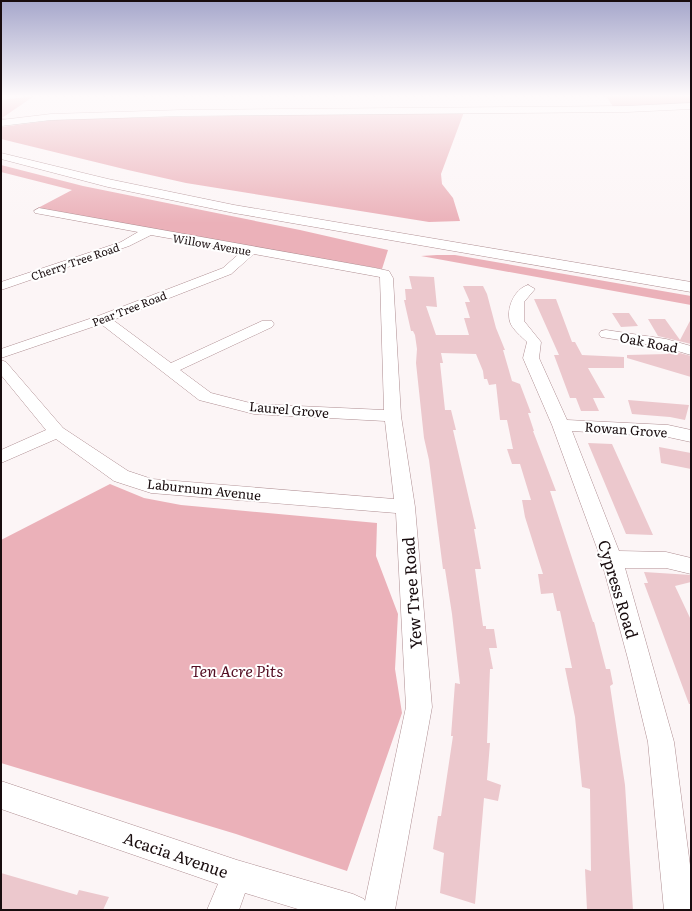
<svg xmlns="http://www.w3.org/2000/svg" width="692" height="911" font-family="Literata,serif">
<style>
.green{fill:#ebb1b9}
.building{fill:#ecc8cd}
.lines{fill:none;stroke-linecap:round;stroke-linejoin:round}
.minor-casing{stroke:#af8e92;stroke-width:1}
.tertiary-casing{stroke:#af8e92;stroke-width:1}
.motorway-casing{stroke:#af8e92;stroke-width:1}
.minor{fill:#fff;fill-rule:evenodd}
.tertiary{fill:#fff;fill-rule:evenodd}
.motorway{fill:#fff;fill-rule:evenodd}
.labels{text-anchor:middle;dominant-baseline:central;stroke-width:4;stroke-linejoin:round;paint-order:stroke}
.far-street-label{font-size:11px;fill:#180c0e;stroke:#fff}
.street-label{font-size:13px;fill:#180c0e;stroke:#fff}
.near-street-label{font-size:16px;fill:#180c0e;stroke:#fff}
.near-park-label{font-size:16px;font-style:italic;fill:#540e23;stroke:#fff}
</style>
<rect width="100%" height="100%" fill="#fcf5f6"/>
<path class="green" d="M 34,96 L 2,118 L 8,119 L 1,120 L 1,100 Z
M 606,96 L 691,96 L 691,105 L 614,108 Z
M 464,112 L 441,174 L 442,184 L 453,198 L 460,221 L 429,222 L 186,183 L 128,170 L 1,139 L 1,127 L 62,119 Z
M 1,165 L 83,186 L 300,230 L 388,250 L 382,269 L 36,209 L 72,190 L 1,172 Z
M 437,255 L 455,255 L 691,296 L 691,305 L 421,256 Z
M 110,484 L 144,498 L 181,505 L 377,523 L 376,556 L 398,614 L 395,669 L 402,713 L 347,871 L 236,834 L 1,763 L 1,540 Z"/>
<path class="building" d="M 409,276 L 434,277 L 437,307 L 426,306 L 436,335 L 469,335 L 464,318 L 470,318 L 465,302 L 470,302 L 463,286 L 483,286 L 487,294 L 496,328 L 505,350 L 503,350 L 512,381 L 520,384 L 531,413 L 528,413 L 534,431 L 533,431 L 556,491 L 550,491 L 593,622 L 594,622 L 606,669 L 610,669 L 613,684 L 610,686 L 625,785 L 633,910 L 587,910 L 585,869 L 591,871 L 590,789 L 582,787 L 575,717 L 565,668 L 572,668 L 560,611 L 557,611 L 553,593 L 541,594 L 538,574 L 543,574 L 525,517 L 522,500 L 531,500 L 520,464 L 512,464 L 507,449 L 513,449 L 507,420 L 500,420 L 496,384 L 489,385 L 487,379 L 484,379 L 483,371 L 476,354 L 441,353 L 443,363 L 440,363 L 445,410 L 451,410 L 456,430 L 453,430 L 476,529 L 474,529 L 481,569 L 475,569 L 483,626 L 486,626 L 486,629 L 494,629 L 497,648 L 489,648 L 493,669 L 490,669 L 487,743 L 490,743 L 487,780 L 501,785 L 498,801 L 484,798 L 475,904 L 440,893 L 444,853 L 433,849 L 438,816 L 441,816 L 453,736 L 451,736 L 455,683 L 460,684 L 452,614 L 445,569 L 443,569 L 429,460 L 424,438 L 416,363 L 417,349 L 415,335 L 413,331 L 411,331 L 404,300 L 406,300 L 405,289 L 412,289 Z
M 534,299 L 556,299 L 572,342 L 575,342 L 582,355 L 624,357 L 624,368 L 588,368 L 605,398 L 593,398 L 599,411 L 581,411 L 576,398 L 570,398 L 554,355 L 559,355 Z
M 612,313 L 629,313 L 638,326 L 621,327 Z
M 648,319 L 665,319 L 680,340 L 691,319 L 691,344 L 658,336 Z
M 665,349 L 691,356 L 691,377 L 627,358 L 627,355 L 668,354 Z
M 628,400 L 689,405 L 685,420 L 670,417 L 632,414 Z
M 588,443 L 612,444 L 653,535 L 626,534 Z
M 659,447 L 691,453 L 691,469 L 661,463 Z
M 644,572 L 691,575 L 691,582 L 675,586 L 691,620 L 691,704 L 689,704 L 644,583 L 648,583 Z
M 1,873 L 77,895 L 79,890 L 109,897 L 103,910 L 1,910 Z"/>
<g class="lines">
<defs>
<path id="minor" d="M 39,208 L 375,268 L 389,271 L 393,278 L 401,416 L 415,507 L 432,707 L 395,910 L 301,910 L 245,893 L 239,910 L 207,910 L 218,884 L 1,809 L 1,781 L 237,860 L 353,894 L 364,899 L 365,901 L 406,707 L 396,513 L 151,493 L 114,481 L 56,439 L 1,463 L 1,450 L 46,430 L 1,375 L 1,360 L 6,362 L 63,428 L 128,471 L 152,479 L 394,499 L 385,421 L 254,414 L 199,400 L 101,324 L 1,358 L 1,349 L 98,316 L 223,268 L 242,251 L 151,235 L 129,246 L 1,290 L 1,282 L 121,242 L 138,232 L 35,213 L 34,211 ZM 254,254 L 380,277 L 384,410 L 254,404 L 211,393 L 180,370 L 272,327 L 274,324 L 272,321 L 262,321 L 171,363 L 113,320 L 231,274 Z
M 528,285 L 535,289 L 524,302 L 524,321 L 541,342 L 539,358 L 567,420 L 668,425 L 691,430 L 691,442 L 668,437 L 572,431 L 619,551 L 666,552 L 691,558 L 691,574 L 666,568 L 625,568 L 674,742 L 691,873 L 691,910 L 664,910 L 648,742 L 628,659 L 601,559 L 552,425 L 523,358 L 527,342 C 522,337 512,329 510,322 C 506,309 514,289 528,285 Z
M 606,330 L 666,339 L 691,346 L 691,355 L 664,347 L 601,337 L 599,334 L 601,331 Z"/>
<path id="tertiary" d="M 691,103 L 691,109 L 627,112 L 182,116 L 51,120 L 1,126 L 1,120 L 51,114 L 182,110 L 627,106 Z"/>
<path id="motorway" d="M 1,153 L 108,179 L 234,205 L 691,282 L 691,292 L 234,213 L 108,187 L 1,159 Z"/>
</defs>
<use href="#minor" class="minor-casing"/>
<use href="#tertiary" class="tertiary-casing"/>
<use href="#motorway" class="motorway-casing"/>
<use href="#minor" class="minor"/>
<use href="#tertiary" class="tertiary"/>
<use href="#motorway" class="motorway"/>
</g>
<linearGradient id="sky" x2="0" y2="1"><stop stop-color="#a6a7cb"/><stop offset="0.43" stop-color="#fefafb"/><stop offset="1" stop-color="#fefafb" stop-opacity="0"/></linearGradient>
<rect width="692" height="223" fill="url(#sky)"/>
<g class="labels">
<g class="far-street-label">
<text transform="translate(212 244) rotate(10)">Willow Avenue</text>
<text transform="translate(75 261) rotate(-19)">Cherry Tree Road</text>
<text transform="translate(129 308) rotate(-21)">Pear Tree Road</text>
</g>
<g class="street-label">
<text transform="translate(649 342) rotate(11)">Oak Road</text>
<text transform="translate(289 409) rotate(5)">Laurel Grove</text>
<text transform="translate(626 429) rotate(4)">Rowan Grove</text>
<text transform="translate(204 489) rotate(6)">Laburnum Avenue</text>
</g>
<g class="near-street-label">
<text transform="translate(619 589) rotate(73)">Cypress Road</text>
<text transform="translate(411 593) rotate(-94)">Yew Tree Road</text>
<text transform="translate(176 854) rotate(19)">Acacia Avenue</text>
</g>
<g class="near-park-label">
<text x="237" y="670">Ten Acre Pits</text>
</g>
</g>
<rect width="692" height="911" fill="none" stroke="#180c0e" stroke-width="4"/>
</svg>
